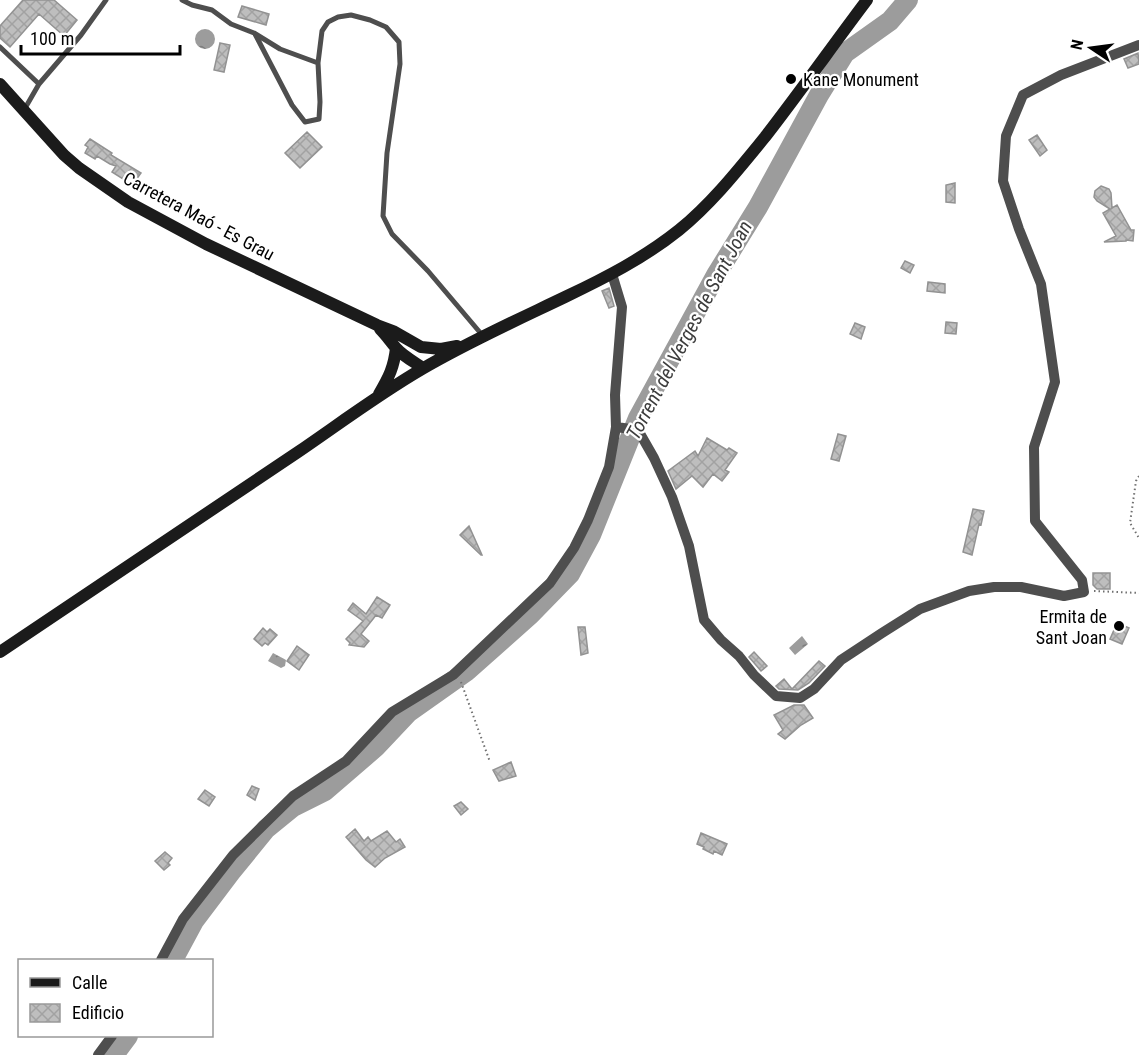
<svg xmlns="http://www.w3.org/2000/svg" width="1139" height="1055" font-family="'Roboto Condensed',sans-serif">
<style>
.water{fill:url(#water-ripples)}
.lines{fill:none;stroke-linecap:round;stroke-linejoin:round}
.river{stroke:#9c9c9c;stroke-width:20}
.building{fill:url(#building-cross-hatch);stroke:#929292;stroke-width:1.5}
.path{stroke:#707070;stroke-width:2;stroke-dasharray:1.5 3;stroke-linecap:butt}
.service{stroke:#4e4e4e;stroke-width:5}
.minor{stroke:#4e4e4e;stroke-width:10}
.secondary{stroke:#1b1b1b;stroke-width:12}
.poi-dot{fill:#000;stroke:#fff;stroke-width:2}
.labels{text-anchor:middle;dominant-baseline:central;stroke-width:4.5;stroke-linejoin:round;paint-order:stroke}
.poi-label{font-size:18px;fill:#000;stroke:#fff;text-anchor:start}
.street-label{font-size:18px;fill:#000;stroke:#fff}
.water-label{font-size:20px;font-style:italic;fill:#3d3d3d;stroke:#fff}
</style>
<defs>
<pattern id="water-ripples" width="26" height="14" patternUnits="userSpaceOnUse" patternTransform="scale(1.5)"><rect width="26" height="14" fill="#9c9c9c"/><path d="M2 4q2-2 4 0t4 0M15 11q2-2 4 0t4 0" fill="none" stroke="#7d7d7d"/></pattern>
<pattern id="building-cross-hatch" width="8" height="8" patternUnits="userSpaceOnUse" patternTransform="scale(1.5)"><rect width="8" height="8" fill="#bebebe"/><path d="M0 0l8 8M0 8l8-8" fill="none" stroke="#a2a2a2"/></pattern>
</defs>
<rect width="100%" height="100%" fill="#fff"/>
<path class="water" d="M195 39a10 10 0 1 1 20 0a10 10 0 1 1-20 0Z
M 802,636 L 808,644 L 795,655 L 789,648 Z
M 273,653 L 286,660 L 285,666 L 281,668 L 268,661 Z"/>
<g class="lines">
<path class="river" d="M 173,960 L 194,921 L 231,872 L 266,829 L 293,807 L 325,791 L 376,747 L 409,712 L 467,671 L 530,615 L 570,574 L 591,535 L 638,418 L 716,275 L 758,207 L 819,95 L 845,53 L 890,21 L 908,0
M 114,1055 L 128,1036"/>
</g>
<path class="building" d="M 23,0 L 54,0 L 77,20 L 64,36 L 39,14 L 10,47 L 0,38 L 0,26 Z
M 242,6 L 269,14 L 266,25 L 238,17 Z
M 220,43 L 230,45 L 224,72 L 214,70 Z
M 1138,53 L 1139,64 L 1128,68 L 1124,59 Z
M 307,132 L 322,147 L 300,168 L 285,153 Z
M 1037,135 L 1047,150 L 1040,156 L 1029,140 Z
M 90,139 L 112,153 L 111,155 L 141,173 L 136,180 L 127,173 L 123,179 L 112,172 L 116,166 L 110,164 L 97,156 L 95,159 L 85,153 L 88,147 L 85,145 Z
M 955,183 L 955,203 L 946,202 L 946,185 Z
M 1101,186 L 1109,189 L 1111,193 L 1112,208 L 1117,205 L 1131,230 L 1134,230 L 1133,241 L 1126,240 L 1126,241 L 1104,242 L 1116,236 L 1103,213 L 1110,209 L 1097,201 L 1094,197 L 1095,191 Z
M 905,261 L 914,265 L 910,273 L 901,268 Z
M 928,282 L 945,284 L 945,293 L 927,291 Z
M 609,288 L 614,306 L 609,308 L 602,291 Z
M 946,322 L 957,323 L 956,334 L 945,333 Z
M 855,323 L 865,327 L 861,339 L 850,334 Z
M 838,434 L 846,436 L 839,461 L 831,459 Z
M 707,438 L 727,450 L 729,448 L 737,453 L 725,470 L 729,472 L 722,481 L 713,474 L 703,487 L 692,476 L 676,489 L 668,471 L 695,451 L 698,456 Z
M 973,509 L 984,511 L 981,525 L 979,524 L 972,555 L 963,552 Z
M 469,526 L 482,555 L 481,555 L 460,535 Z
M 1093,573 L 1110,573 L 1110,589 L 1097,589 L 1093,585 Z
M 377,597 L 390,605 L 382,618 L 376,615 L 373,619 L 361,634 L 369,641 L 364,647 L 349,645 L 350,643 L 346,639 L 363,621 L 348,610 L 353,603 L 366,614 Z
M 1117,623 L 1129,628 L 1122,644 L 1110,639 Z
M 578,627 L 585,627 L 588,653 L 581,655 Z
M 263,628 L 267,632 L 270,629 L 277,635 L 268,645 L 265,643 L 262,646 L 254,639 Z
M 297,646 L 309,655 L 299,670 L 287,661 Z
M 754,652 L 767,666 L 761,671 L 749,657 Z
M 819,661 L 825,666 L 809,683 L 798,690 L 779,689 L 776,686 L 784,679 L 792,689 Z
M 794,705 L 804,705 L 813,718 L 801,725 L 785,739 L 778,734 L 783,730 L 774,715 Z
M 511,762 L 516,776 L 499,781 L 493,770 Z
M 252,786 L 259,789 L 255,800 L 247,795 Z
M 205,790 L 215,797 L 209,806 L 198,799 Z
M 461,802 L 468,809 L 461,815 L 454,806 Z
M 355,829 L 364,841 L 368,837 L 371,841 L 387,831 L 396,842 L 400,839 L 405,847 L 385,858 L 375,867 L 366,860 L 346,837 Z
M 701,833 L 727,844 L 722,855 L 714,851 L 713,854 L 703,849 L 704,847 L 697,844 Z
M 165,852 L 172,858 L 168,863 L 170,865 L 164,870 L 155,861 Z"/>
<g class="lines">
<path class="path" d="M 1139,476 L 1136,481 L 1130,523 L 1139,538
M 1094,591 L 1139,593
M 461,682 L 490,762"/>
<path class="service" d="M 182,0 L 192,5 L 212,10 L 231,24 L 254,33 L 280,49 L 318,63 L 322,31 L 328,22 L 338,17 L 351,15 L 370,20 L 386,27 L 399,42 L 400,64 L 387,153 L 383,216 L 392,234 L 428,271 L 483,336
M 255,34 L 292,105 L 305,122 L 319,119 L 320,102 L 318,63
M 0,47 L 39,84
M 24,110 L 39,84 L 81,35 L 106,0"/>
<path class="minor" d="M 616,427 L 638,430 L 654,458 L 672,497 L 689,546 L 704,620 L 721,640 L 739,656 L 754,675 L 776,696 L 800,698 L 814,689 L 841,660 L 882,633 L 920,609 L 969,591 L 994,587 L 1021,587 L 1064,596 L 1084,592 L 1082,580 L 1035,521 L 1034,447 L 1055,382 L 1041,284 L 1019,229 L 1003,181 L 1006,136 L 1023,95 L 1061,75 L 1139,45
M 161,960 L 183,919 L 233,855 L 293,796 L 346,761 L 392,712 L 453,675 L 550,583 L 574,548 L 588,520 L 609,467 L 616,427 L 615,395 L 622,307 L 612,274
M 98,1055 L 112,1036"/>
<path class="secondary" d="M 0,84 L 64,155 L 79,168 L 128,202 L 206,244 L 377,325 L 393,331 L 421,347 L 441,349 L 457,346
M 380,329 C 386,335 390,341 396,348 C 403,356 414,362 423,368
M 379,394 C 389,377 394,367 396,348
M 0,652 C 99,585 198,518 298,452 C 339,424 379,394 422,369 C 468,342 517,320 565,297 C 605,278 644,258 679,230 C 712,203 738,170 765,137 C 800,92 833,45 867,0"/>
</g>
<g class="poi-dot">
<circle cx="791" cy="79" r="6"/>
<circle cx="1119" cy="626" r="6"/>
</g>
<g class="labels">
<g class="poi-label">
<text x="803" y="79">Kane Monument</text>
<text x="1107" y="616" text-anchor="end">Ermita de<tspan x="1107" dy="21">Sant Joan</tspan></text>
</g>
<g class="street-label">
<text transform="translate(199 216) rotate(28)">Carretera Maó - Es Grau</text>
</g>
<g class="water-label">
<text transform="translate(689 330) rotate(-62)">Torrent del Verges de Sant Joan</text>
</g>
</g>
<rect x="18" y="959" width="195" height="78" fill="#ffffff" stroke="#999999" stroke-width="1.5"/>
<rect x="30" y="978" width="30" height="9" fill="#1b1b1b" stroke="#999999" stroke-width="1.5"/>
<text x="72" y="989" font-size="18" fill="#000000">Calle</text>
<rect x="30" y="1004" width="30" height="18" fill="url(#building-cross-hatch)" stroke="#999999" stroke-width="1.5"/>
<text x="72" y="1019" font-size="18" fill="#000000">Edificio</text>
<g transform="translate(1091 48) rotate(283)" stroke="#ffffff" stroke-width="4.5" paint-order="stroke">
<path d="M0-4.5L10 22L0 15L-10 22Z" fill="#000000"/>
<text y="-9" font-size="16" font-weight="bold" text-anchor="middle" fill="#000000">N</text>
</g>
<path d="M21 45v9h159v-9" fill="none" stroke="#000000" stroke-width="3"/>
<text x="30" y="45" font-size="18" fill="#000000" stroke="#ffffff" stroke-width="4.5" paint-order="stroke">100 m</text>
</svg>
